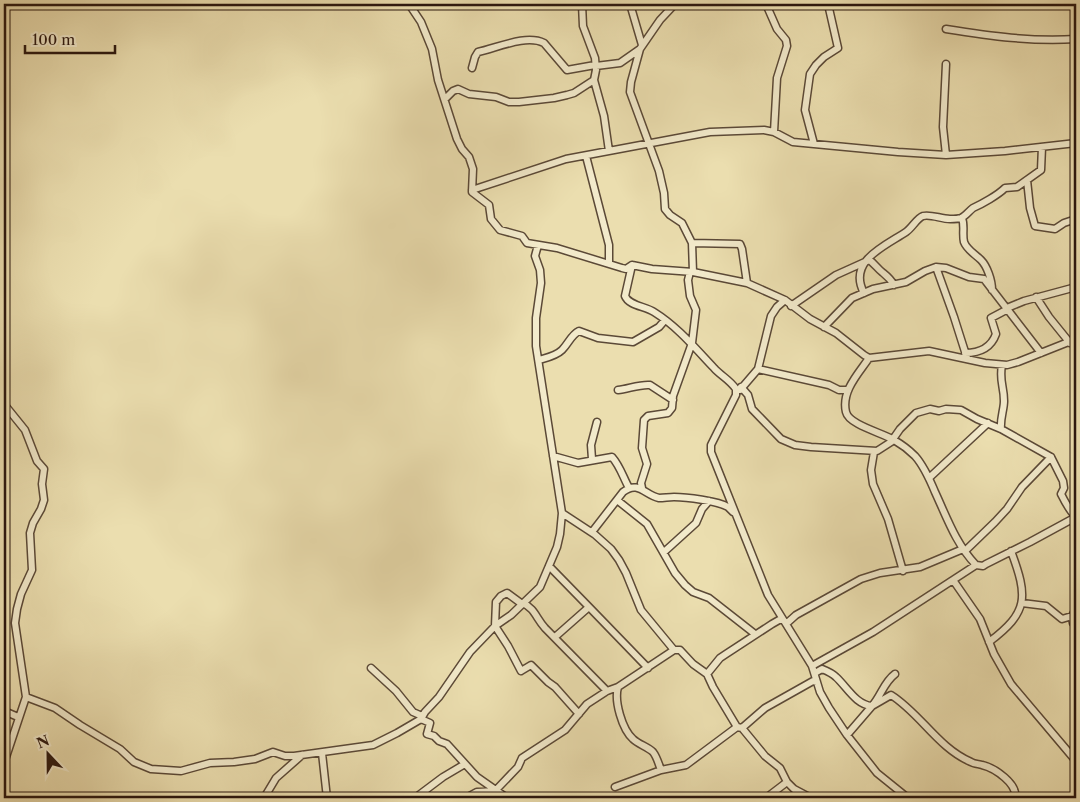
<svg xmlns="http://www.w3.org/2000/svg" width="1080" height="802" font-family="'Libre Caslon Text',serif">
<style>
.lines{fill:none;stroke-linecap:round;stroke-linejoin:round}
.minor-casing{stroke:#5b4937;stroke-width:9}
.minor{stroke:#f2eacb;stroke-width:6}
</style>
<rect width="100%" height="100%" fill="#ebdeaf"/>
<filter id="stains"><feTurbulence type="fractalNoise" baseFrequency=".004" numOctaves="4"/><feColorMatrix values="0 0 0 0 .2 0 0 0 0 .09 0 0 0 0 .02 0 0 0 .5 -.17"/></filter>
<radialGradient id="worn" r=".72"><stop offset=".6" stop-color="#630" stop-opacity="0"/><stop offset="1" stop-color="#630" stop-opacity=".3"/></radialGradient>
<g class="lines">
<defs>
<path id="minor" d="M 409,4 L 421,22 L 432,49 L 438,80 L 457,139 L 462,149 L 469,157 L 473,169 L 472,192 L 489,205 L 491,219 L 500,230 L 522,236 L 527,243 L 557,248 L 622,268 L 626,269 L 632,265 L 652,269 L 693,272 L 747,283 L 785,300 L 810,319 L 836,333 L 864,355 L 869,358 L 929,351 L 985,363 L 1007,365 L 1018,362 L 1076,339
M 582,4 L 583,26 L 595,58 L 596,70 L 594,80 L 604,116 L 609,151
M 630,4 L 642,45
M 675,4 L 660,20 L 640,49 L 631,82 L 630,92 L 659,171 L 664,193 L 665,209 L 670,215 L 682,223 L 692,243 L 693,272
M 766,4 L 777,29 L 786,40 L 787,46 L 777,78 L 774,132
M 946,29 C 990,36 1032,42 1076,39
M 946,64 L 943,127 L 946,155
M 596,66 L 620,63 L 640,49
M 472,68 L 475,57 L 478,52 C 497,48 526,34 544,43 L 567,70 L 595,65
M 445,99 L 453,91 L 458,89 L 469,94 L 496,97 L 509,102 L 519,102 L 554,98 L 567,95 L 574,93 L 594,80
M 814,144 L 805,110 L 810,74 L 816,65 L 824,57 L 838,48 L 828,4
M 586,156 L 609,245 L 609,263
M 1027,180 L 1030,208 L 1035,226 L 1055,229 L 1064,223 L 1076,219
M 472,190 L 566,159 L 710,132 L 764,130 L 774,132 L 793,142 L 898,152 L 946,155 L 1005,151 L 1076,143
M 962,218 C 965,226 962,233 964,242 C 967,250 975,254 981,260 C 987,266 992,280 992,290
M 692,243 L 740,244 L 742,249 L 747,283
M 868,259 C 874,263 877,268 882,272 C 887,276 890,278 894,285
M 632,265 L 625,296 C 629,306 645,306 654,312 C 678,327 695,348 714,368 C 721,376 729,379 736,389
M 936,267 L 954,317 L 967,358
M 864,293 C 847,261 885,246 906,232 C 912,228 917,218 923,216 C 931,214 941,219 950,219 C 953,219 958,219 961,218 C 966,216 969,211 973,208 C 982,204 998,195 1005,188 L 1017,187 L 1041,170 L 1042,147
M 1036,297 L 1049,317 L 1070,343
M 791,306 L 836,275 L 867,261
M 1007,308 L 1024,301 L 1076,287
M 824,327 L 852,298 L 873,289 L 906,282 L 925,271 L 936,267 L 946,268 L 969,277 L 984,279 L 1041,353
M 965,353 C 979,353 991,348 996,334 L 991,318 L 1008,309
M 869,358 C 859,373 841,391 846,412 C 849,425 883,433 894,440 C 901,444 909,450 915,456 C 924,466 930,480 935,492 C 947,518 956,544 976,565 L 983,566 L 986,564 L 1030,542 L 1076,517
M 539,360 C 546,358 556,356 562,350 C 569,343 571,335 579,331 L 598,338 L 633,342 L 659,327 L 665,320
M 758,369 L 771,316 L 777,307 L 785,300
M 741,387 L 748,395 L 752,409 L 781,439 L 795,445 L 811,447 L 877,451 L 891,442 L 900,429 L 916,413 L 930,409 L 939,411 L 946,409 L 961,410 L 977,419 L 1001,429 L 1051,457 L 1063,481 L 1064,488 L 1061,494 C 1065,502 1069,510 1075,516 L 1076,515
M 618,390 C 628,389 640,384 650,385 L 673,400
M 847,390 L 839,390 L 829,385 L 758,369 L 740,390 L 736,389 L 736,395 L 711,445 L 711,452 L 768,595 L 812,666 L 820,692 L 829,708 L 847,735 L 877,773 L 908,798
M 4,404 L 25,430 L 37,461 L 44,469 L 42,484 L 44,500 L 41,509 L 33,523 L 30,533 L 32,570 L 21,594 L 17,609 L 15,623 L 26,697 L 6,757 L 4,760
M 1001,429 C 1000,418 1004,410 1004,401 C 1004,386 999,381 1002,365
M 874,452 L 871,470 L 873,484 L 888,519 L 903,571
M 553,456 L 578,463 L 612,457 C 620,466 623,477 629,488
M 592,459 L 591,445 L 597,422
M 929,478 L 988,423
M 642,488 L 641,483 L 647,464 L 642,448 L 644,420 L 648,416 L 668,413 L 672,408 L 673,396 L 692,343 L 696,310 L 690,296 L 688,280 L 690,272
M 617,500 L 647,524 L 675,573 L 685,585 L 693,592 L 709,598 L 755,634
M 733,512 C 733,512 728,507 728,507 C 718,501 686,497 674,497 C 669,497 664,498 659,498 C 645,495 638,480 623,492 L 592,532 L 611,549 L 619,560 L 626,573 L 641,610 L 674,650 L 680,650 L 693,664 L 707,674 L 713,687 L 737,727 L 742,728 L 765,756 L 780,768 L 787,782 L 794,789 L 811,798
M 562,513 L 594,534
M 965,551 L 995,522 L 1007,509 L 1022,487 L 1051,457
M 664,552 L 696,523 L 702,509 L 709,501
M 549,566 L 589,607
M 953,580 L 980,619 L 994,654 L 1011,684 L 1076,761
M 523,603 C 535,609 536,618 545,628 L 607,691
M 1022,603 L 1046,606 L 1062,619 L 1072,616
M 522,604 L 507,593 L 501,596 L 496,602 L 495,626 L 508,646 L 521,671 L 531,665 L 548,682 L 555,687 L 579,714
M 1076,609 L 1072,616 L 1073,623 L 1076,627
M 786,624 L 796,615 L 861,579 L 880,573 L 920,567 L 963,549
M 555,637 L 589,607 L 648,668
M 989,642 C 1029,612 1028,597 1011,551
M 812,666 L 873,632 L 976,565
M 371,668 L 396,691 L 413,712 L 422,716
M 815,673 L 822,669 C 827,671 832,673 836,677 C 847,687 856,705 872,706 C 881,696 884,682 895,674
M 707,674 L 720,658 L 726,654 L 772,624 L 779,620 L 783,620
M 618,687 C 614,701 622,729 633,739 C 638,744 648,747 653,752 C 657,757 659,765 661,770
M 26,697 L 55,708 L 80,725 L 120,749 L 134,762 L 151,769 L 181,771 L 210,763 L 234,762 L 255,759 L 273,752 L 285,756 L 294,756 L 373,745 L 397,733 L 421,719 L 430,723 L 427,734 L 434,736 L 439,741 L 447,744 L 477,777 L 507,798
M 4,711 L 18,717
M 421,719 L 425,712 L 439,697 L 470,652 L 495,626 L 511,615 L 540,587 L 557,547 L 560,534 L 562,513 L 536,346 L 536,318 L 541,283 L 540,270 L 535,256 L 538,245
M 742,728 L 765,708 L 813,681 L 817,682
M 847,735 L 872,706 L 891,695 C 920,713 938,748 971,762 C 974,764 979,764 982,765 C 995,768 1018,784 1015,798
M 322,753 L 327,798
M 615,787 L 661,770 L 686,765 L 737,727
M 264,798 L 276,778 L 302,755
M 415,798 L 443,777 L 465,764
M 466,798 L 477,792 L 495,791 L 518,767 L 522,758 L 565,730 L 587,704 L 607,691 L 618,687 L 674,650
M 766,798 L 787,782
M 1074,798 L 1076,797"/>
</defs>
<use href="#minor" class="minor-casing"/>
<use href="#minor" class="minor"/>
</g>
<rect width="1080" height="802" fill="none" stroke="#ebdeaf" stroke-width="20"/>
<rect x="5" y="5" width="1070" height="792" fill="none" stroke="#2b170f" stroke-width="2.5"/>
<rect x="10" y="10" width="1060" height="782" fill="none" stroke="#2b170f"/>
<g transform="translate(48 754) rotate(338)" stroke="#f2eacb" stroke-width="4" paint-order="stroke">
<path d="M0-4L9 19L0 12L-9 19Z" fill="#2b170f"/>
<text y="-8" font-size="14" font-weight="bold" text-anchor="middle" fill="#2b170f">N</text>
</g>
<path d="M25 45v8h90v-8" fill="none" stroke="#2b170f" stroke-width="2.5"/>
<text x="32" y="45" font-size="15" fill="#2b170f" stroke="#f2eacb" stroke-width="4" paint-order="stroke">100 m</text>
<rect width="100%" height="100%" filter="url(#stains)"/>
<rect width="100%" height="100%" fill="url(#worn)"/>
</svg>
